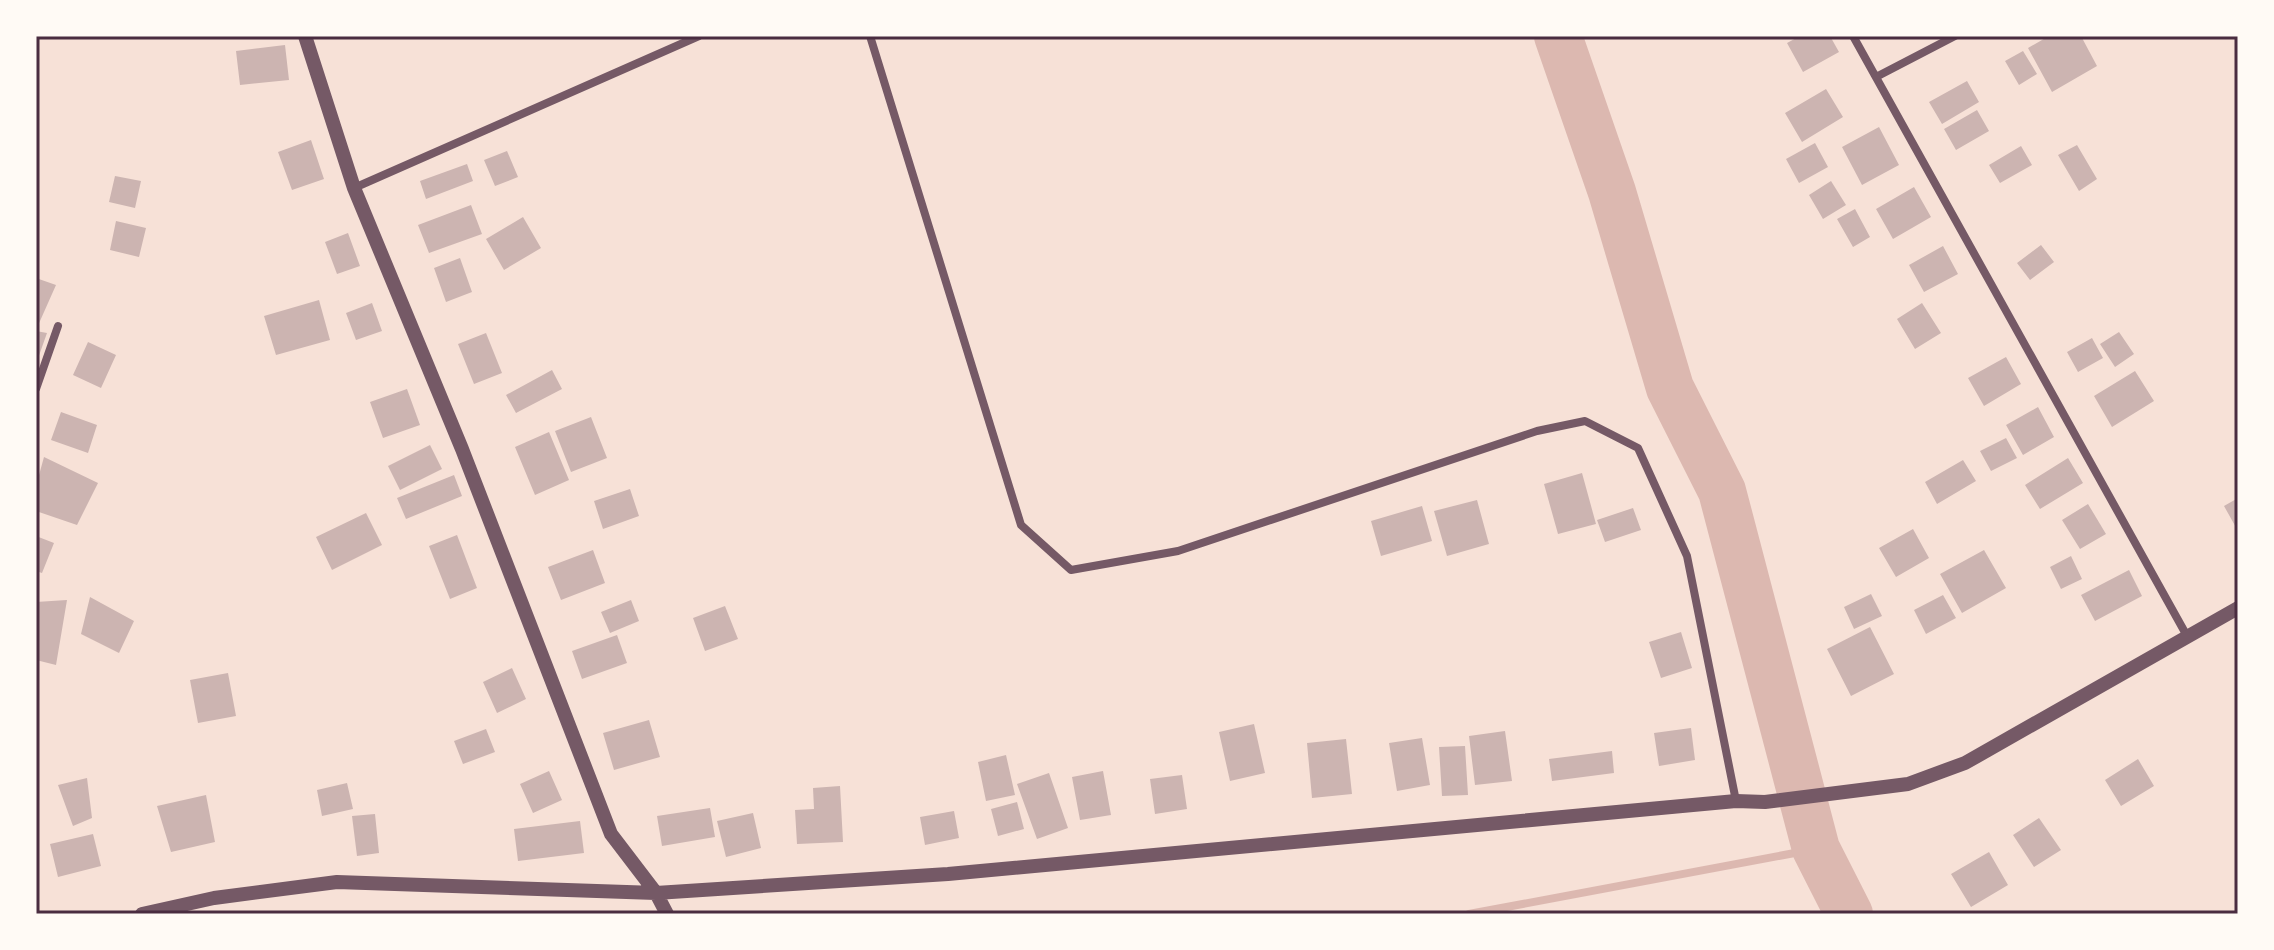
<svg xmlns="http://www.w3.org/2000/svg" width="2274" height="950" font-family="Montserrat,sans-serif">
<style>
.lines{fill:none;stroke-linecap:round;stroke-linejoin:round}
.stream{stroke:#dcb8b0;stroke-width:8}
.river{stroke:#dcb8b0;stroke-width:48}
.building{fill:#ccb4b1}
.minor{stroke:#755966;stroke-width:8}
.tertiary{stroke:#755966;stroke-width:14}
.neatline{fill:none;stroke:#4a2c40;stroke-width:3}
</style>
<rect width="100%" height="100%" fill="#f7e1d7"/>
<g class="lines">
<path class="stream" d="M 1469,914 L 1816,849"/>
<path class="river" d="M 1558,36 L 1612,192 L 1670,388 L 1722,491 L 1816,849 L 1849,914"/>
</g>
<path class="building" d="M 1800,36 L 1830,36 L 1839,52 L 1803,72 L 1787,43 Z
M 2049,36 L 2081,36 L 2097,66 L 2052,92 L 2028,48 Z
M 285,45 L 289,80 L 240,85 L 236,51 Z
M 2023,51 L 2037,74 L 2019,85 L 2005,61 Z
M 1967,81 L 1979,102 L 1942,124 L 1929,102 Z
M 1826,89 L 1843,117 L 1802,142 L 1785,113 Z
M 1977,110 L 1989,131 L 1956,150 L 1944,129 Z
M 1879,127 L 1899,165 L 1862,185 L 1842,147 Z
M 311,140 L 324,179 L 292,190 L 278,152 Z
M 1815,143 L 1828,167 L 1799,183 L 1786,159 Z
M 2077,145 L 2097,179 L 2079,191 L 2058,155 Z
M 2021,146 L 2032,165 L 2000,183 L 1989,165 Z
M 507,151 L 518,177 L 495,186 L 484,160 Z
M 467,164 L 473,181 L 426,199 L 420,181 Z
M 115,176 L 141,181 L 135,208 L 109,202 Z
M 1831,181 L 1846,205 L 1823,219 L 1809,195 Z
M 1914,187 L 1931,217 L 1893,239 L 1876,209 Z
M 471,205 L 482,234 L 429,253 L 418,225 Z
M 1855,209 L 1870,237 L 1853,247 L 1837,219 Z
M 523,217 L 541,248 L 504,270 L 486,239 Z
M 116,221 L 146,228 L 139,257 L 110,250 Z
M 348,233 L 360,266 L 337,274 L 325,242 Z
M 2041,245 L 2054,262 L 2030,280 L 2017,263 Z
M 1943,246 L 1958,274 L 1924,292 L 1909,265 Z
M 460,258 L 472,292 L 446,302 L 434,268 Z
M 36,278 L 56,285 L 36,330 Z
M 319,300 L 330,340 L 276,355 L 264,316 Z
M 372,303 L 382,331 L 356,340 L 346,313 Z
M 1922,303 L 1941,333 L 1915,349 L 1897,319 Z
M 36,331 L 47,333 L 36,364 Z
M 2119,332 L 2134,354 L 2115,367 L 2100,344 Z
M 486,333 L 502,373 L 474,384 L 458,344 Z
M 2092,338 L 2103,358 L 2078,372 L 2067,352 Z
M 88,342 L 116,355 L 101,388 L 73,375 Z
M 2006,357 L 2021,384 L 1984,406 L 1968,378 Z
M 552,370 L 562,389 L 516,413 L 506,395 Z
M 2135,371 L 2154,401 L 2112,427 L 2094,396 Z
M 407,389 L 420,425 L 383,438 L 370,402 Z
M 2038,407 L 2054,437 L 2023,455 L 2006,425 Z
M 61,412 L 97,425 L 88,453 L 51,440 Z
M 591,417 L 607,458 L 571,472 L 555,431 Z
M 549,432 L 569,480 L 535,495 L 515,447 Z
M 2006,438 L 2017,458 L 1991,471 L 1980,451 Z
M 430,445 L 442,469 L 400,490 L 388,466 Z
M 44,457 L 98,483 L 77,525 L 36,511 L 36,486 Z
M 2068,458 L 2083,483 L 2040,509 L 2025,485 Z
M 1963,460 L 1976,481 L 1937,504 L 1925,482 Z
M 1582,473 L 1596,524 L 1558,534 L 1544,484 Z
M 454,475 L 462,496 L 406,519 L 397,498 Z
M 630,489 L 639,516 L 603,529 L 594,501 Z
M 2238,498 L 2238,531 L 2224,506 Z
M 1477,500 L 1489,544 L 1447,556 L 1434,511 Z
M 2088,504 L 2106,534 L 2080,549 L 2062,520 Z
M 1422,506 L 1432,541 L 1381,556 L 1371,521 Z
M 1633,508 L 1641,530 L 1605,542 L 1597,520 Z
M 366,513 L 382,545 L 332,570 L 316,537 Z
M 1913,529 L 1929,558 L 1896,577 L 1879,548 Z
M 457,535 L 477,588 L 450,599 L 429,546 Z
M 36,536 L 54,543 L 42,573 L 36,571 Z
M 593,550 L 605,583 L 561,600 L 548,567 Z
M 1984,550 L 2006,588 L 1962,613 L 1940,574 Z
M 2071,556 L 2082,579 L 2061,589 L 2050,567 Z
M 2129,570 L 2142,596 L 2095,621 L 2081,595 Z
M 1871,594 L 1882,616 L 1854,629 L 1844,607 Z
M 1943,595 L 1956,618 L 1926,634 L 1914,610 Z
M 90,597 L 134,621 L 119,653 L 81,634 Z
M 67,600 L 56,665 L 36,660 L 36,602 Z
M 631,600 L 639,621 L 610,633 L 601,612 Z
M 725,606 L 738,639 L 705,651 L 693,618 Z
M 1870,627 L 1894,674 L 1851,696 L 1827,649 Z
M 1681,632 L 1692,668 L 1661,678 L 1649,642 Z
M 617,635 L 627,663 L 582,679 L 572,651 Z
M 512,668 L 526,699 L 497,713 L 483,682 Z
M 228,673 L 236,716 L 198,723 L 190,680 Z
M 649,720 L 660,757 L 614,770 L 603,733 Z
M 1254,724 L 1265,773 L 1230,781 L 1219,732 Z
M 1691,728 L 1695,760 L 1659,766 L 1654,733 Z
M 486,729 L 495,752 L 463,764 L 454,741 Z
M 1505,731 L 1512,781 L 1475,785 L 1469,736 Z
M 1422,738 L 1430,785 L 1397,791 L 1389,743 Z
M 1346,739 L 1352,794 L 1312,798 L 1307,743 Z
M 1465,746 L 1468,795 L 1442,796 L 1439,747 Z
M 1612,751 L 1614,773 L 1552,781 L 1549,759 Z
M 1006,755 L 1015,795 L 986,801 L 978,762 Z
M 2138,759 L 2154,786 L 2121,806 L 2105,780 Z
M 549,771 L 562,800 L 533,813 L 520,784 Z
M 1103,771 L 1111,815 L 1080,820 L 1072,777 Z
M 1049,773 L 1068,828 L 1037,839 L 1017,784 Z
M 1182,775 L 1187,809 L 1155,814 L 1150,779 Z
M 87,778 L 92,818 L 73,826 L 58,785 Z
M 347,783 L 353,809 L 322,816 L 317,790 Z
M 840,786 L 843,842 L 797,844 L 795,810 L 814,809 L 813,788 Z
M 206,795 L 215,842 L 171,852 L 157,806 Z
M 1017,802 L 1024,829 L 998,836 L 991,809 Z
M 710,808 L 715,837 L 662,846 L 657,816 Z
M 954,811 L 959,838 L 925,845 L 920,817 Z
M 753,813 L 761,848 L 726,857 L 717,821 Z
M 375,814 L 379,853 L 357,856 L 352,816 Z
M 2039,818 L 2061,850 L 2034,867 L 2013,835 Z
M 580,821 L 584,853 L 518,861 L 514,829 Z
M 93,834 L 101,866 L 58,877 L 50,844 Z
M 1989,852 L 2008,885 L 1971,907 L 1951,874 Z"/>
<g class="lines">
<path class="minor" d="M 870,36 L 1021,525 L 1071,570 L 1178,551 L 1537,431 L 1585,421 L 1638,448 L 1687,556 L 1736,801
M 1853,36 L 2187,636
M 1876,77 L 1955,36
M 354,188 L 699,36
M 36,389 L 58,326"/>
<path class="tertiary" d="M 305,36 L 354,188 L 462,449 L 611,834 L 656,893 L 667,914
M 142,914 L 214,898 L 337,882 L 656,893 L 948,874 L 1736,801 L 1765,802 L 1908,784 L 1965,763 L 2238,608"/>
</g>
<rect width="2274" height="950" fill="none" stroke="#fffaf5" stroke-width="76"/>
<rect x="38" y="38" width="2198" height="874" class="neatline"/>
</svg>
